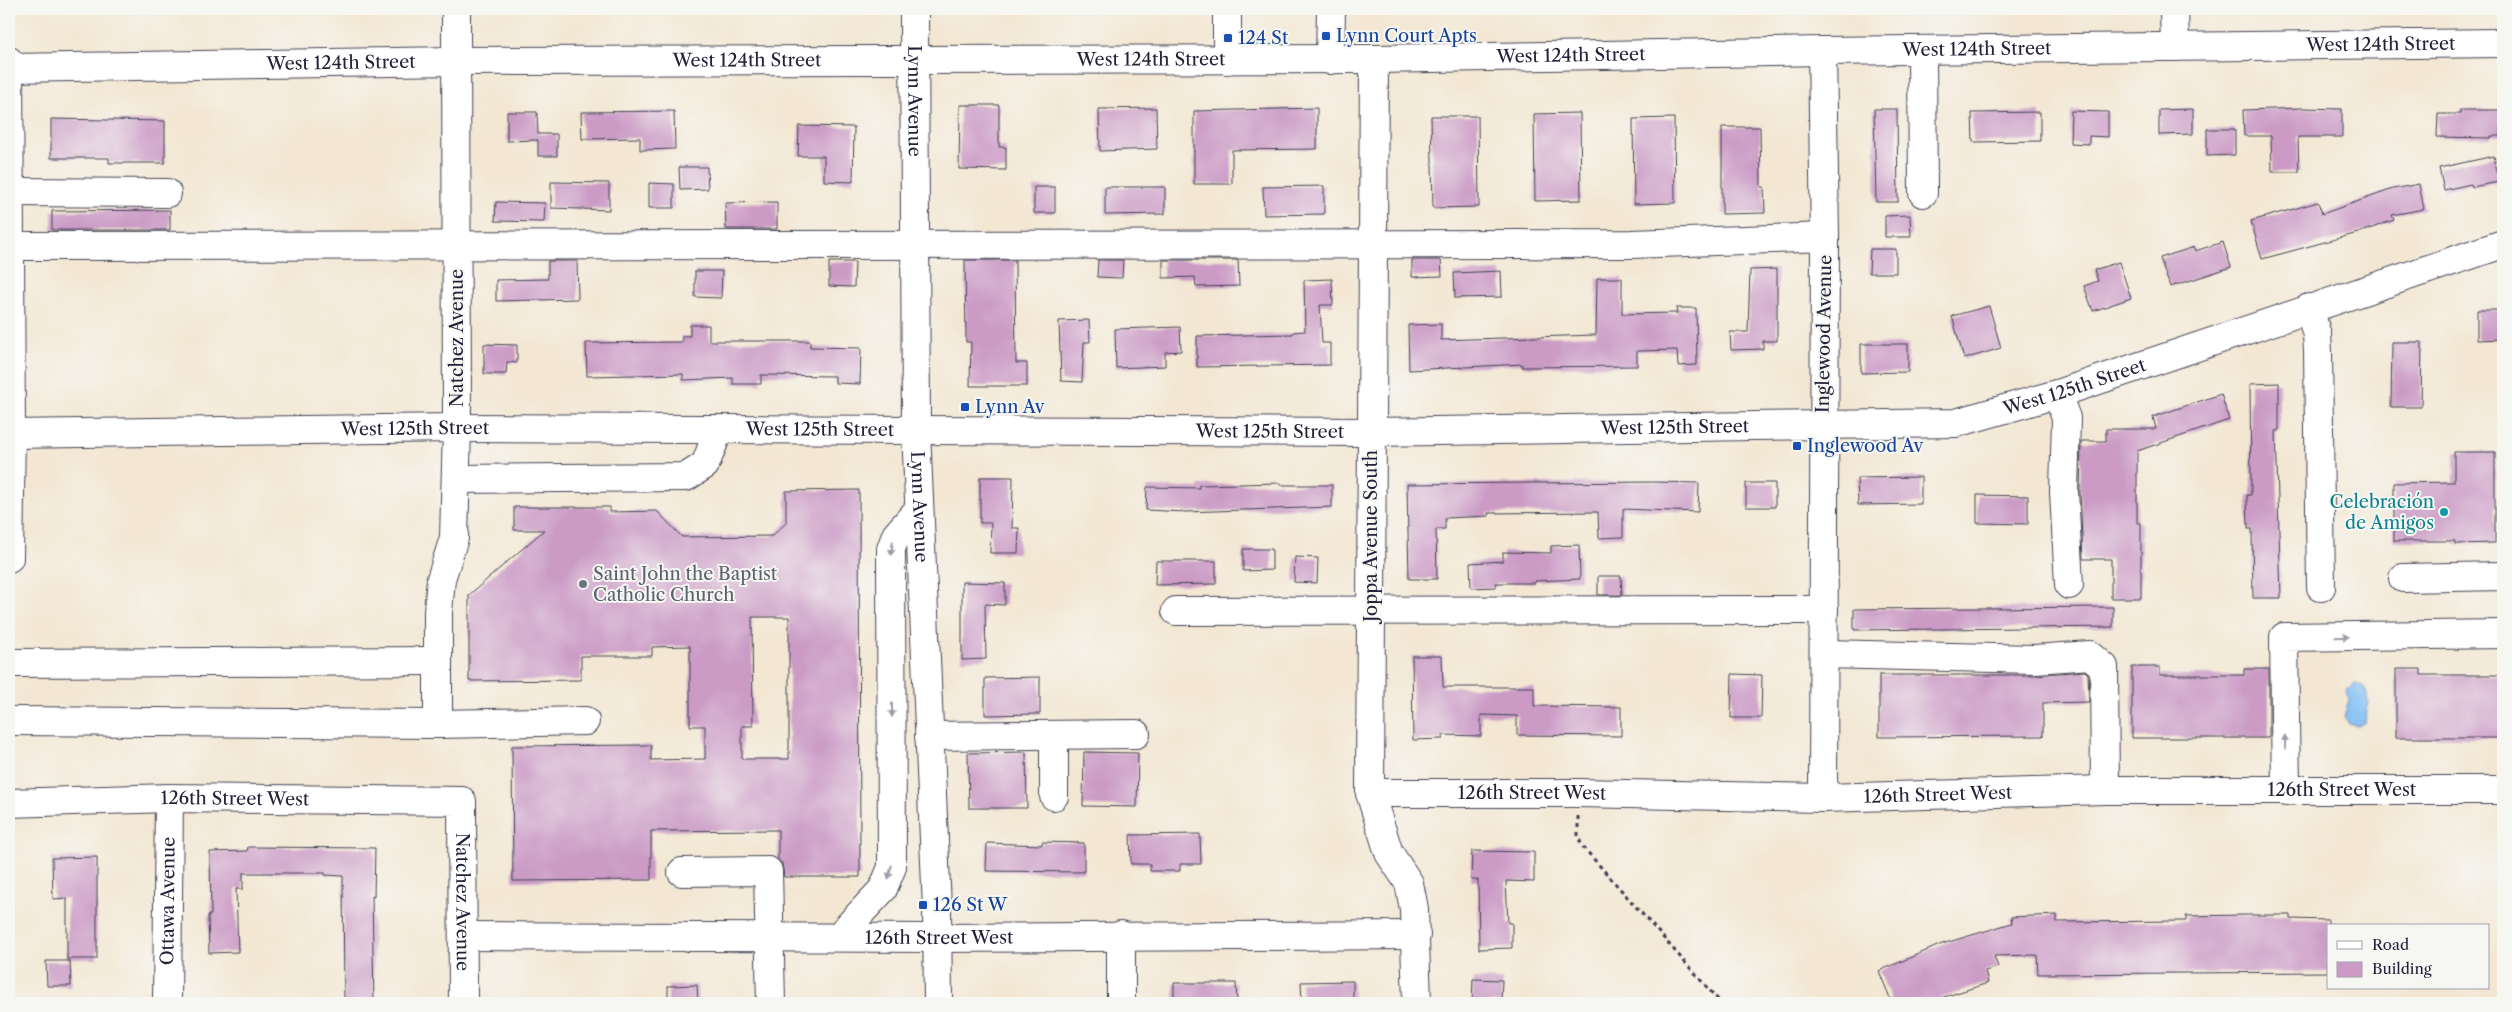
<svg xmlns="http://www.w3.org/2000/svg" width="2512" height="1012" font-family="'Libre Caslon Text',serif">
<style>
.water{fill:#81bef4;stroke:#527098}
.building{fill:#cb9bc6;fill-rule:evenodd}
.lines{fill:none;stroke-linecap:round;stroke-linejoin:round}
.minor-casing{stroke:#414052;stroke-width:30}
.major-casing{stroke:#414052;stroke-width:30}
.path{stroke:#414052;stroke-width:3;stroke-dasharray:4 4;stroke-linecap:butt}
.minor{stroke:#fff;stroke-width:28}
.major{stroke:#fff;stroke-width:28}
.oneway{fill:#9c9ca7}
.transit-dot{fill:#1a4fb4;stroke:#f6f6f2;stroke-width:2}
.culture-dot{fill:#0f9aa8;stroke:#f6f6f2;stroke-width:2}
.worship-dot{fill:#6b7280;stroke:#f6f6f2;stroke-width:2}
.labels{text-anchor:middle;dominant-baseline:central;stroke-width:4;stroke-linejoin:round;paint-order:stroke}
.transit-label{font-size:18px;fill:#164399;stroke:#f6f6f2;text-anchor:start}
.street-label{font-size:18px;fill:#22223b;stroke:#f6f6f2}
.culture-label{font-size:18px;fill:#0d838f;stroke:#f6f6f2;text-anchor:end}
.worship-label{font-size:18px;fill:#5b616d;stroke:#f6f6f2;text-anchor:start}
</style>
<rect width="100%" height="100%" fill="#f6f6f2"/>
<filter id="ink" filterUnits="userSpaceOnUse"><feTurbulence type="fractalNoise" baseFrequency=".02" numOctaves="2"/><feDisplacementMap in="SourceGraphic" scale="10" xChannelSelector="R" yChannelSelector="G"/><feConvolveMatrix kernelMatrix="1 2 1 2 8 2 1 2 1" color-interpolation-filters="sRGB"/></filter>
<filter id="wash" filterUnits="userSpaceOnUse"><feTurbulence type="fractalNoise" baseFrequency=".0096" numOctaves="4" result="noise"/><feDisplacementMap in="SourceGraphic" scale="20" xChannelSelector="R" yChannelSelector="G"/><feGaussianBlur stdDeviation="1.12" result="paint"/><feColorMatrix in="noise" values="0 0 0 0 0 0 0 0 0 0 0 0 0 0 0 0 0 1.4 0 .05"/><feComposite in="paint" operator="in"/></filter>
<g filter="url(#wash)">
<rect width="100%" height="100%" fill="#f3e7d3"/>
<path class="water" d="M 2355,684 L 2364,687 L 2367,694 L 2368,706 L 2365,722 L 2358,726 L 2349,724 L 2344,716 L 2349,701 L 2347,690 Z"/>
<g id="blocks">
<path class="building" d="M 960,105 L 999,105 L 999,147 L 1006,147 L 1006,170 L 959,169 Z
M 1156,108 L 1157,149 L 1100,151 L 1099,109 Z
M 1317,108 L 1317,149 L 1232,150 L 1232,184 L 1194,184 L 1194,111 Z
M 2303,108 L 2342,109 L 2342,137 L 2298,137 L 2299,172 L 2272,172 L 2271,136 L 2244,136 L 2243,110 Z
M 1874,109 L 1897,109 L 1898,202 L 1876,202 Z
M 2193,109 L 2193,134 L 2159,135 L 2159,110 Z
M 2460,110 L 2501,110 L 2501,136 L 2491,136 L 2491,138 L 2437,137 L 2438,114 L 2460,114 Z
M 674,111 L 675,149 L 640,150 L 640,138 L 582,139 L 581,112 Z
M 2071,111 L 2108,112 L 2108,137 L 2089,136 L 2089,144 L 2070,143 Z
M 507,112 L 537,112 L 538,134 L 557,134 L 557,156 L 538,156 L 538,140 L 507,141 Z
M 2040,112 L 2040,141 L 1973,142 L 1972,113 Z
M 1580,113 L 1581,200 L 1535,201 L 1534,114 Z
M 1431,116 L 1478,116 L 1479,207 L 1433,208 Z
M 1674,118 L 1675,203 L 1634,204 L 1633,119 Z
M 51,119 L 165,121 L 165,163 L 109,163 L 109,158 L 51,158 Z
M 799,126 L 854,127 L 853,182 L 824,181 L 824,156 L 798,156 Z
M 1722,127 L 1760,127 L 1761,187 L 1764,187 L 1765,213 L 1722,214 Z
M 2207,129 L 2235,129 L 2235,155 L 2207,156 Z
M 2494,156 L 2499,182 L 2472,187 L 2471,184 L 2444,190 L 2439,168 Z
M 679,167 L 707,167 L 708,189 L 680,190 Z
M 551,182 L 609,183 L 609,210 L 551,208 Z
M 649,183 L 674,184 L 674,208 L 649,208 Z
M 2419,184 L 2424,209 L 2392,215 L 2394,220 L 2358,233 L 2262,259 L 2251,221 L 2318,202 L 2322,214 L 2393,189 Z
M 1324,186 L 1324,214 L 1264,215 L 1263,187 Z
M 1034,187 L 1055,187 L 1055,213 L 1034,213 Z
M 1105,187 L 1165,187 L 1165,214 L 1105,215 Z
M 496,202 L 545,203 L 544,222 L 495,221 Z
M 777,202 L 777,229 L 726,229 L 725,203 Z
M 170,210 L 170,230 L 52,230 L 52,211 Z
M 1910,215 L 1911,237 L 1885,237 L 1885,216 Z
M 2223,242 L 2231,267 L 2170,287 L 2160,258 L 2194,247 L 2195,251 Z
M 1870,249 L 1896,249 L 1896,273 L 1869,273 Z
M 965,260 L 1015,260 L 1016,363 L 1027,363 L 1027,386 L 970,386 L 971,342 L 966,342 Z
M 1098,260 L 1123,260 L 1122,278 L 1097,277 Z
M 1163,260 L 1238,260 L 1239,286 L 1196,287 L 1195,277 L 1163,278 Z
M 1412,260 L 1441,260 L 1442,276 L 1412,277 Z
M 548,261 L 577,261 L 578,299 L 496,301 L 496,280 L 548,279 Z
M 829,262 L 855,262 L 854,287 L 829,286 Z
M 2119,262 L 2131,298 L 2093,311 L 2084,286 L 2098,281 L 2094,270 Z
M 1777,269 L 1777,341 L 1763,341 L 1763,349 L 1731,350 L 1730,332 L 1748,332 L 1750,270 Z
M 695,271 L 722,271 L 721,298 L 695,297 Z
M 1501,271 L 1502,297 L 1455,298 L 1454,273 Z
M 1597,278 L 1622,278 L 1622,314 L 1677,313 L 1676,308 L 1696,308 L 1697,365 L 1678,366 L 1677,350 L 1637,351 L 1637,366 L 1522,367 L 1522,364 L 1409,370 L 1408,325 L 1441,324 L 1441,340 L 1596,335 Z
M 1332,279 L 1333,305 L 1320,305 L 1322,343 L 1330,343 L 1330,365 L 1197,367 L 1197,336 L 1293,334 L 1293,332 L 1305,331 L 1304,280 Z
M 1989,306 L 2001,348 L 1964,359 L 1952,316 Z
M 2477,310 L 2503,310 L 2503,339 L 2477,340 Z
M 1089,320 L 1090,342 L 1084,342 L 1082,382 L 1061,381 L 1059,321 Z
M 690,325 L 709,325 L 709,341 L 810,341 L 810,347 L 861,348 L 860,384 L 835,383 L 835,376 L 761,375 L 761,384 L 733,384 L 733,378 L 683,380 L 683,374 L 587,376 L 586,343 L 682,342 L 682,336 L 690,336 Z
M 1180,327 L 1181,351 L 1165,352 L 1165,366 L 1116,368 L 1115,329 Z
M 2392,342 L 2422,342 L 2421,407 L 2391,407 Z
M 484,344 L 517,345 L 517,363 L 507,362 L 506,374 L 484,374 Z
M 1861,344 L 1908,344 L 1908,372 L 1861,373 Z
M 2279,383 L 2279,431 L 2276,431 L 2281,598 L 2253,598 L 2252,529 L 2248,529 L 2247,495 L 2251,495 L 2250,384 Z
M 2221,394 L 2229,420 L 2137,451 L 2137,523 L 2141,523 L 2141,598 L 2111,598 L 2111,559 L 2083,559 L 2080,492 L 2081,441 L 2106,441 L 2106,429 L 2156,429 L 2153,417 Z
M 2454,452 L 2495,452 L 2495,543 L 2455,544 L 2455,541 L 2394,541 L 2394,483 L 2454,482 Z
M 980,477 L 1013,477 L 1012,528 L 1019,528 L 1018,553 L 990,553 L 991,523 L 980,523 Z
M 1921,477 L 1921,504 L 1858,505 L 1857,478 Z
M 1655,482 L 1699,483 L 1698,512 L 1623,509 L 1623,537 L 1599,538 L 1598,512 L 1488,513 L 1489,516 L 1445,518 L 1445,529 L 1436,529 L 1437,579 L 1409,579 L 1407,484 Z
M 1281,483 L 1281,485 L 1332,485 L 1332,507 L 1185,512 L 1146,510 L 1147,487 L 1199,488 L 1199,485 Z
M 1746,483 L 1775,483 L 1775,507 L 1746,507 Z
M 859,490 L 860,877 L 784,877 L 782,863 L 778,860 L 778,830 L 651,831 L 651,880 L 513,881 L 512,746 L 651,745 L 651,760 L 705,759 L 705,726 L 690,726 L 690,646 L 652,647 L 652,656 L 581,656 L 581,680 L 469,681 L 469,595 L 544,530 L 514,530 L 514,507 L 610,507 L 610,512 L 657,511 L 682,537 L 772,536 L 786,523 L 786,491 ZM 752,617 L 789,617 L 789,759 L 742,759 L 742,726 L 753,726 Z
M 1977,495 L 2028,496 L 2028,524 L 1977,523 Z
M 1579,545 L 1580,579 L 1535,581 L 1535,583 L 1496,583 L 1496,587 L 1471,588 L 1470,563 L 1503,561 L 1503,552 L 1551,553 L 1551,546 Z
M 1243,549 L 1272,549 L 1272,570 L 1243,571 Z
M 1295,557 L 1318,558 L 1317,583 L 1294,582 Z
M 1156,561 L 1216,561 L 1216,584 L 1155,585 Z
M 1598,576 L 1621,576 L 1622,595 L 1598,595 Z
M 962,582 L 1005,583 L 1005,605 L 985,604 L 986,659 L 962,660 Z
M 2113,607 L 2113,627 L 1854,630 L 1854,609 Z
M 1412,656 L 1442,656 L 1443,687 L 1534,687 L 1534,706 L 1621,707 L 1621,736 L 1517,735 L 1517,716 L 1481,715 L 1481,736 L 1443,735 L 1443,739 L 1413,740 Z
M 2132,667 L 2160,667 L 2160,675 L 2244,675 L 2244,669 L 2269,669 L 2269,738 L 2132,738 Z
M 2396,669 L 2421,669 L 2421,675 L 2503,675 L 2503,738 L 2396,738 Z
M 2085,671 L 2088,674 L 2089,702 L 2043,703 L 2043,736 L 1879,737 L 1879,675 L 2035,675 Z
M 1732,674 L 1762,675 L 1761,718 L 1731,718 Z
M 1040,677 L 1040,714 L 985,715 L 985,678 Z
M 1026,752 L 1027,808 L 969,808 L 968,753 Z
M 1084,752 L 1138,753 L 1137,807 L 1083,806 Z
M 1200,834 L 1201,864 L 1180,864 L 1180,871 L 1150,871 L 1150,864 L 1131,864 L 1130,835 Z
M 1042,842 L 1084,843 L 1084,872 L 986,871 L 987,843 L 1042,845 Z
M 248,847 L 375,848 L 374,897 L 372,896 L 374,1003 L 344,1003 L 343,876 L 325,875 L 325,873 L 243,873 L 243,889 L 236,889 L 238,952 L 209,953 L 208,915 L 211,915 L 210,852 L 247,851 Z
M 1472,851 L 1534,852 L 1534,882 L 1506,881 L 1508,923 L 1512,923 L 1512,948 L 1479,949 L 1478,880 L 1471,880 Z
M 97,857 L 97,959 L 67,959 L 67,898 L 53,899 L 52,858 Z
M 2057,915 L 2057,922 L 2186,921 L 2186,916 L 2246,915 L 2291,915 L 2291,919 L 2328,920 L 2328,972 L 2038,974 L 2037,955 L 1994,956 L 1998,967 L 1985,971 L 1988,983 L 1941,998 L 1943,1003 L 1892,1003 L 1879,971 L 1942,944 L 2012,923 L 2011,917 Z
M 46,961 L 70,961 L 71,986 L 47,986 Z
M 1473,979 L 1502,980 L 1501,1003 L 1472,1003 Z
M 1353,981 L 1353,1003 L 1302,1003 L 1301,982 Z
M 1174,983 L 1236,983 L 1237,1003 L 1174,1003 Z
M 697,985 L 698,1003 L 668,1003 L 668,986 Z"/>
</g>
</g>
<g filter="url(#ink)">
<use href="#blocks" fill-opacity="0" stroke="#414052" stroke-width="1"/>
<g class="lines">
<defs>
<g id="minor">
<path d="M 1227,9 L 1227,60"/>
<path d="M 2174,9 L 2175,47"/>
<path d="M 1922,50 L 1923,193"/>
<path d="M 1822,51 L 1825,237 L 1823,798"/>
<path d="M 1374,59 L 1370,793 L 1389,853 L 1409,883 L 1414,909 L 1417,1003"/>
<path d="M 1330,60 L 1331,9"/>
<path d="M 9,61 L 11,434 L 9,558"/>
<path id="s1" d="M 9,68 L 456,61 L 1374,59 L 1822,51 L 2503,43"/>
<path d="M 10,192 L 167,193"/>
<path d="M 9,246 L 1631,244 L 1825,237"/>
<path d="M 2309,308 L 2317,335 L 2318,351 L 2321,587"/>
<path d="M 2057,394 L 2066,418 L 2064,492 L 2069,585"/>
<path id="s2" d="M 9,434 L 457,428 L 1372,432 L 1956,423 L 2057,394 L 2503,244"/>
<path d="M 456,479 L 686,477 L 705,465 L 719,429"/>
<path d="M 2403,578 L 2503,576"/>
<path d="M 1176,611 L 1824,610"/>
<path d="M 1824,654 L 2035,659 L 2090,655 L 2104,667 L 2105,790"/>
<path d="M 9,663 L 438,661"/>
<path d="M 9,721 L 438,724 L 585,721"/>
<path d="M 438,724 L 438,612 L 441,579 L 454,538 L 457,428 L 456,9"/>
<path d="M 929,736 L 1136,734"/>
<path d="M 2286,791 L 2284,637 L 2503,634"/>
<path id="s3" d="M 1370,793 L 1578,793 L 1823,798 L 2105,790 L 2503,790"/>
<path d="M 1054,796 L 1054,735"/>
<path id="s4" d="M 9,803 L 169,798 L 462,801 L 463,1003"/>
<path d="M 682,872 L 768,871 L 771,1003"/>
<path d="M 1121,935 L 1121,1003"/>
<path id="s5" d="M 463,936 L 936,938 L 1416,935"/>
<path d="M 838,937 L 883,889 L 892,867 L 891,549 L 896,535 L 919,509"/>
<path id="s6" d="M 167,1003 L 169,798"/>
</g>
<g id="major">
<path id="s7" d="M 914,9 L 916,431 L 937,908 L 938,1003"/>
</g>
</defs>
<use href="#minor" class="minor-casing"/>
<use href="#major" class="major-casing"/>
<path class="path" d="M 1578,816 L 1578,837 L 1583,847 L 1721,1003"/>
<use href="#minor" class="minor"/>
<use href="#major" class="major"/>
</g>
<defs><path id="oneway-solid" d="M-6-.8H1V-3.2L6.5 0L1 3.2V.8H-6Z" transform="scale(1.25)"/></defs>
<g class="oneway">
<use href="#oneway-solid" transform="translate(892 548) rotate(97)"/>
<use href="#oneway-solid" transform="translate(2342 637) rotate(-1)"/>
<use href="#oneway-solid" transform="translate(892 710) rotate(90)"/>
<use href="#oneway-solid" transform="translate(2285 742) rotate(-91)"/>
<use href="#oneway-solid" transform="translate(890 872) rotate(104)"/>
</g>
</g>
<g class="transit-dot">
<rect x="1321" y="31" width="10" height="10" rx="2.5"/>
<rect x="1223" y="33" width="10" height="10" rx="2.5"/>
<rect x="960" y="402" width="10" height="10" rx="2.5"/>
<rect x="1792" y="441" width="10" height="10" rx="2.5"/>
<rect x="918" y="900" width="10" height="10" rx="2.5"/>
</g>
<circle class="culture-dot" cx="2444" cy="512" r="5"/>
<circle class="worship-dot" cx="583" cy="584" r="5"/>
<g class="labels">
<g class="transit-label">
<text x="1336" y="36">Lynn Court Apts</text>
<text x="1238" y="38">124 St</text>
<text x="975" y="407">Lynn Av</text>
<text x="1807" y="446">Inglewood Av</text>
<text x="933" y="905">126 St W</text>
</g>
<g class="street-label">
<text stroke="none"><textPath href="#s1" startOffset="2372">West 124th Street</textPath></text>
<text stroke="none"><textPath href="#s1" startOffset="1968">West 124th Street</textPath></text>
<text stroke="none"><textPath href="#s1" startOffset="1562">West 124th Street</textPath></text>
<text stroke="none"><textPath href="#s1" startOffset="1142">West 124th Street</textPath></text>
<text stroke="none"><textPath href="#s1" startOffset="738">West 124th Street</textPath></text>
<text stroke="none"><textPath href="#s1" startOffset="332">West 124th Street</textPath></text>
<text stroke="none"><textPath href="#s7" startOffset="92">Lynn Avenue</textPath></text>
<text transform="translate(1824 334) rotate(-89)">Inglewood Avenue</text>
<text transform="translate(457 338) rotate(-90)">Natchez Avenue</text>
<text stroke="none"><textPath href="#s2" startOffset="2071">West 125th Street</textPath></text>
<text stroke="none"><textPath href="#s2" startOffset="1666">West 125th Street</textPath></text>
<text stroke="none"><textPath href="#s2" startOffset="406">West 125th Street</textPath></text>
<text stroke="none"><textPath href="#s2" startOffset="811">West 125th Street</textPath></text>
<text stroke="none"><textPath href="#s2" startOffset="1261">West 125th Street</textPath></text>
<text stroke="none"><textPath href="#s7" startOffset="498">Lynn Avenue</textPath></text>
<text transform="translate(1371 536) rotate(-90)">Joppa Avenue South</text>
<text stroke="none"><textPath href="#s3" startOffset="972">126th Street West</textPath></text>
<text stroke="none"><textPath href="#s3" startOffset="162">126th Street West</textPath></text>
<text stroke="none"><textPath href="#s3" startOffset="568">126th Street West</textPath></text>
<text stroke="none"><textPath href="#s4" startOffset="226">126th Street West</textPath></text>
<text stroke="none"><textPath href="#s6" startOffset="102">Ottawa Avenue</textPath></text>
<text stroke="none"><textPath href="#s4" startOffset="554">Natchez Avenue</textPath></text>
<text stroke="none"><textPath href="#s5" startOffset="476">126th Street West</textPath></text>
</g>
<g class="culture-label">
<text x="2434" y="502">Celebración<tspan x="2434" dy="21">de Amigos</tspan></text>
</g>
<g class="worship-label">
<text x="593" y="574">Saint John the Baptist<tspan x="593" dy="21">Catholic Church</tspan></text>
</g>
</g>
<rect width="2512" height="1012" fill="none" stroke="#f6f6f2" stroke-width="30"/>
<rect x="2327" y="924" width="162" height="65" fill="#f6f6f2" stroke="#a1a1a9"/>
<rect x="2337" y="941" width="25" height="8" fill="#ffffff" stroke="#a1a1a9"/>
<text x="2372" y="950" font-size="15" fill="#22223b">Road</text>
<rect x="2337" y="962" width="25" height="15" fill="#cb9bc6" stroke="#a1a1a9"/>
<text x="2372" y="974" font-size="15" fill="#22223b">Building</text>
</svg>
